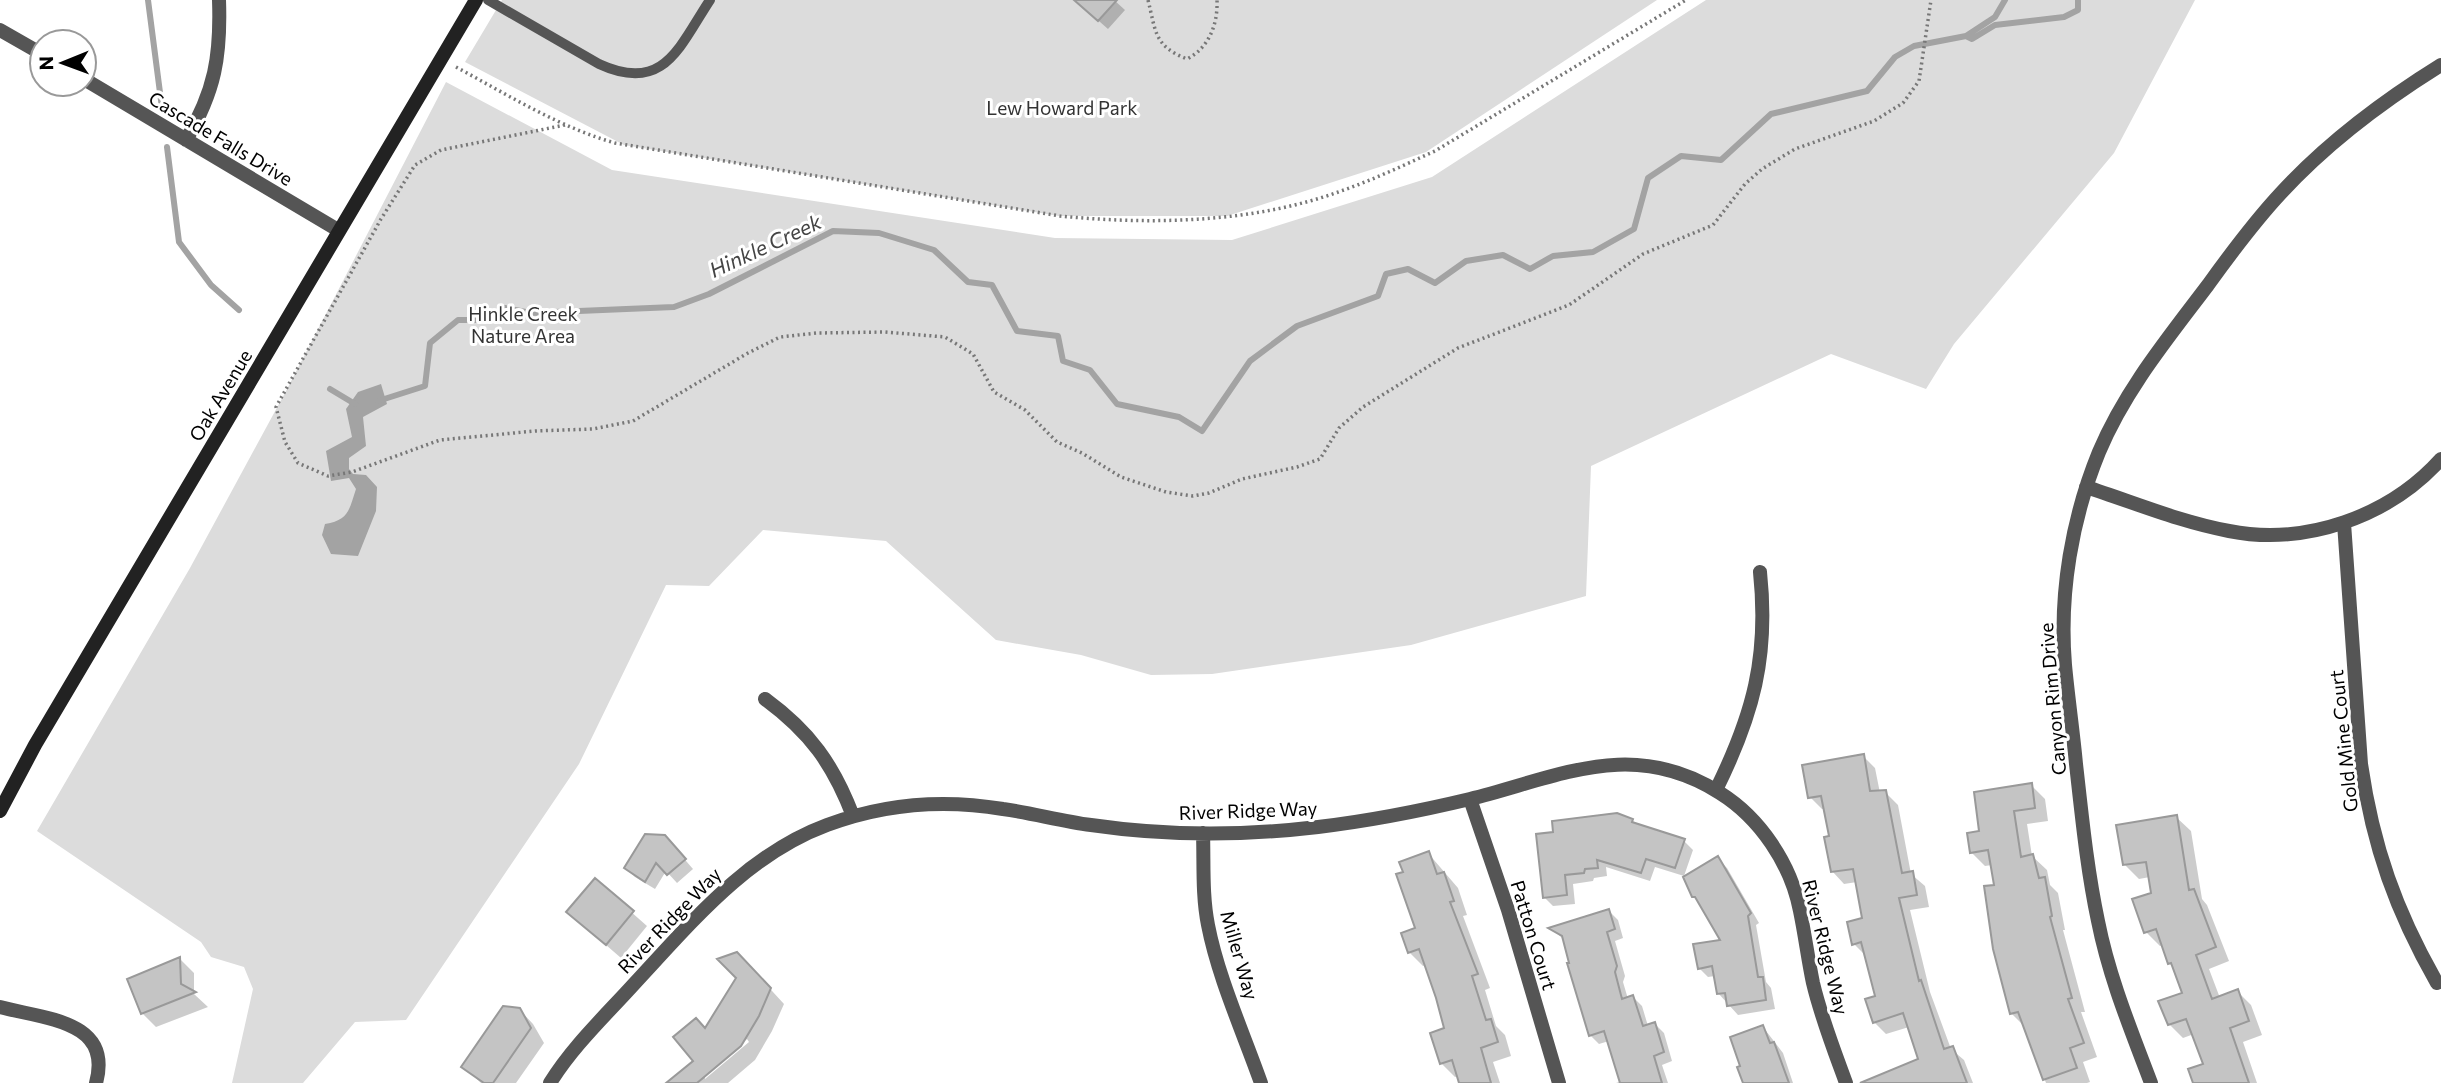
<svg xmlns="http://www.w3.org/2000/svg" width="2441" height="1083" font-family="Commissioner,sans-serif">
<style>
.green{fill:#dcdcdc}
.water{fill:#a3a3a3}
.shadow{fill:#0003;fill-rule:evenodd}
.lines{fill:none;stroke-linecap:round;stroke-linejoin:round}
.stream{stroke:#a3a3a3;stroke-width:6}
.building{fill:#c4c4c4;stroke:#999;stroke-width:2}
.path{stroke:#777;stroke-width:3.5;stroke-dasharray:2 3.5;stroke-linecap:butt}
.service{stroke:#555;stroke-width:10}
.minor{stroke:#555;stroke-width:14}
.secondary{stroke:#222;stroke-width:14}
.labels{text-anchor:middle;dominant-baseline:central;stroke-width:6;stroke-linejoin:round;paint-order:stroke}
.park-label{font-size:19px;fill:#333;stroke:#fff}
.street-label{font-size:19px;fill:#000;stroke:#fff}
.water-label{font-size:21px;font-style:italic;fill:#444;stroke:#fff}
</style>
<rect width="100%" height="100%" fill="#fff"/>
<path class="green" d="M 502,0 L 1657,0 L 1426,152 L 1227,216 L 1059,216 L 624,145 L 465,62 Z
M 1706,0 L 2195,0 L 2114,153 L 1954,344 L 1926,389 L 1831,354 L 1591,466 L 1586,596 L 1411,645 L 1212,674 L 1151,675 L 1081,655 L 996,640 L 886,541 L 763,530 L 709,586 L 666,585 L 579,764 L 406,1020 L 355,1022 L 303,1083 L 232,1083 L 253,989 L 244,967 L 211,957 L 201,942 L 37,831 L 190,568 L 286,391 L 446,82 L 612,170 L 1055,238 L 1232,240 L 1432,177 Z"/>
<path class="water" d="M 381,384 L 387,404 L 363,417 L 366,446 L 349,458 L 349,469 L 353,474 L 366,475 L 377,487 L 376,511 L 358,556 L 331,554 L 322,535 L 325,524 C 349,520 349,510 356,489 L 349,478 L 331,481 L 326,451 L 352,437 L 346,409 L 358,392 Z"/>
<path class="shadow" d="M 1075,0 L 1114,0 L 1125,10 L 1108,29 Z
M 1863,756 L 1875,768 L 1880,793 L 1885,792 L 1898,805 L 1911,874 L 1925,886 L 1929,907 L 1910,910 L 1930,992 L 1951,1049 L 1964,1060 L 1973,1083 L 1889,1083 L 1920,1060 L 1909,1027 L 1886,1034 L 1874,1022 L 1877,997 L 1866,956 L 1854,944 L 1864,920 L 1857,882 L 1844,884 L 1832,871 L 1831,837 L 1825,809 L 1822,809 L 1810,797 Z
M 2031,785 L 2045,799 L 2048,821 L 2027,824 L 2032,856 L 2047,870 L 2050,885 L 2058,893 L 2065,930 L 2063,930 L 2085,1012 L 2081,1012 L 2097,1057 L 2083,1062 L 2090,1082 L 2087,1083 L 2046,1083 L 2025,1027 L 2011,1013 L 1992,865 L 1985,866 L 1971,852 L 1981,832 Z
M 2176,817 L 2191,831 L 2202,899 L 2207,905 L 2229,961 L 2209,969 L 2220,998 L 2237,991 L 2251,1005 L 2262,1035 L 2243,1042 L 2257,1083 L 2194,1083 L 2205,1065 L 2194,1034 L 2183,1038 L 2169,1024 L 2184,994 L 2163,945 L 2160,946 L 2146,932 L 2153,894 L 2150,877 L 2139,879 L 2125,865 Z
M 1632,820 L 1638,826 L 1684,841 L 1693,850 L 1684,876 L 1655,867 L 1650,881 L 1606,867 L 1607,876 L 1594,878 L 1593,881 L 1573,884 L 1575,904 L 1553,906 L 1544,897 L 1538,836 Z
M 674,847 L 693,869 L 677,883 L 666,871 L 655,889 L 635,877 L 626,868 Z
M 1428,853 L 1458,888 L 1467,915 L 1463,916 L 1490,988 L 1485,990 L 1496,1026 L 1505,1035 L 1511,1056 L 1493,1062 L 1500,1083 L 1461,1083 L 1459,1076 L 1455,1077 L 1441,1063 L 1446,1029 L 1426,965 L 1423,966 L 1409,952 L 1418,929 L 1405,873 Z
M 1718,859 L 1727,868 L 1759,923 L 1756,925 L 1766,982 L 1771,988 L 1775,1009 L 1738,1015 L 1718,993 L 1715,976 L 1708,977 L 1699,968 L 1723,941 L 1699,901 L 1693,896 Z
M 595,880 L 647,926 L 621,958 L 568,912 Z
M 1609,911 L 1618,920 L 1623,938 L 1615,941 L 1625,976 L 1623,982 L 1628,999 L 1633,997 L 1642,1006 L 1648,1026 L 1655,1024 L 1664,1033 L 1672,1061 L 1662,1065 L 1668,1083 L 1616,1083 L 1622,1081 L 1609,1041 L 1599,1044 L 1590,1035 L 1565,940 L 1551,929 Z
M 180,959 L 194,973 L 194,994 L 208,1007 L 156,1027 L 142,1013 Z
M 751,968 L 784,1004 L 772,1031 L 755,1060 L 728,1083 L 672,1083 L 695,1061 L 706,1029 ZM 747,1039 L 749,1042 L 705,1079 L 705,1074 Z
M 519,1009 L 533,1024 L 544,1043 L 516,1083 L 481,1083 L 464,1067 Z
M 1763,1027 L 1783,1053 L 1793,1083 L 1744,1083 L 1742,1067 Z"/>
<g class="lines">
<path class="stream" d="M 148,0 L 162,108
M 1966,36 L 1972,39 L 1995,25 L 2064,17 L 2078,10 L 2078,0
M 167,147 L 179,242 L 211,285 L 239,310
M 330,389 L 355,404
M 378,401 L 425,386 L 430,343 L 458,320 L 489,320 L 505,308 L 531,313 L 674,307 L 709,294 L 833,231 L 879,233 L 934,250 L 968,282 L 992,285 L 1017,331 L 1058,336 L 1063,361 L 1090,370 L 1117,404 L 1179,417 L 1202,431 L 1250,361 L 1297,326 L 1378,296 L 1386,274 L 1408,269 L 1435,283 L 1466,261 L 1503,255 L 1530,269 L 1553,256 L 1593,252 L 1634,229 L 1648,178 L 1681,156 L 1721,160 L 1771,114 L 1867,91 L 1895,57 L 1914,46 L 1966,36 L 1995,17 L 2005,0"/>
</g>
<path class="building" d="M 1074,0 L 1117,0 L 1098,21 Z
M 1864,754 L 1870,791 L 1886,790 L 1902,873 L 1913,871 L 1917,895 L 1899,898 L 1919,981 L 1921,980 L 1944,1049 L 1953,1046 L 1967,1083 L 1860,1083 L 1918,1059 L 1903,1013 L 1873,1023 L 1865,999 L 1875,996 L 1861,942 L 1852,945 L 1847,922 L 1862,918 L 1853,869 L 1831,872 L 1824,837 L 1829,836 L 1821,796 L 1808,798 L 1802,765 Z
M 2032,783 L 2035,808 L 2014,811 L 2021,857 L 2033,854 L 2039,878 L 2045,877 L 2052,916 L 2050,917 L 2072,998 L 2068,999 L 2084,1043 L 2070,1048 L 2077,1068 L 2043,1080 L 2018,1012 L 2010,1014 L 1993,949 L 1984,886 L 1994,885 L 1988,850 L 1970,853 L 1967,833 L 1979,831 L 1974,792 Z
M 1617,813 L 1633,819 L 1632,822 L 1685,839 L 1675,868 L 1646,859 L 1641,873 L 1597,860 L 1598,868 L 1585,869 L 1584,873 L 1565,875 L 1567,895 L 1543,898 L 1536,834 L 1553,832 L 1552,821 Z
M 2177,815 L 2189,890 L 2194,889 L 2216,947 L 2196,955 L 2212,999 L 2238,989 L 2249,1021 L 2230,1028 L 2249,1083 L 2193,1083 L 2188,1069 L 2203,1064 L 2186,1019 L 2168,1025 L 2158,1001 L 2182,993 L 2171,963 L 2168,964 L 2156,929 L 2144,933 L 2132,899 L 2151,893 L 2146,862 L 2123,865 L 2116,825 Z
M 645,834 L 665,835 L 686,859 L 667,875 L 656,863 L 645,882 L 624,868 Z
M 1429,851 L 1437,874 L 1444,872 L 1454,901 L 1450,902 L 1478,974 L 1472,976 L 1486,1020 L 1491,1019 L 1498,1042 L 1481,1048 L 1491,1083 L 1459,1083 L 1452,1060 L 1440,1064 L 1430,1033 L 1444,1028 L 1436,998 L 1419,949 L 1408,953 L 1401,933 L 1415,928 L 1396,874 L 1403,872 L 1399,862 Z
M 1718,856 L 1751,913 L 1748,916 L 1758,977 L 1763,977 L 1766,1000 L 1727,1006 L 1725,993 L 1717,994 L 1712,966 L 1698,969 L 1693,944 L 1720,940 L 1695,897 L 1692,897 L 1683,877 Z
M 595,878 L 634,911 L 606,945 L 566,912 Z
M 1609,909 L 1615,929 L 1607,932 L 1617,966 L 1615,972 L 1622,999 L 1633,995 L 1643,1026 L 1655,1022 L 1664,1052 L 1654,1056 L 1662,1083 L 1620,1083 L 1604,1031 L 1589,1036 L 1567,963 L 1569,963 L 1562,936 L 1548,928 Z
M 737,952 L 771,988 L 759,1016 L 741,1046 L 697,1083 L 666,1083 L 693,1061 L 673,1037 L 696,1018 L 705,1028 L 736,978 L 717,959 Z
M 180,957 L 181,984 L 196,992 L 141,1014 L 127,979 Z
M 503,1006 L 520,1008 L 531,1028 L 493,1083 L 484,1083 L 461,1067 Z
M 1763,1025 L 1770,1043 L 1774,1042 L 1789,1083 L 1743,1083 L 1737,1067 L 1740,1066 L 1730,1037 Z"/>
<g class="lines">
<path class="path" d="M 1148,0 C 1156,32 1154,46 1187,59 C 1209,48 1218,24 1217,0
M 456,67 C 508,95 559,127 615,143 L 1060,216 C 1152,225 1254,223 1341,191 C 1373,180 1404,165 1435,151 L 1686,0
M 565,125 L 441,150 L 415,165 L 381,219 L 276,407 L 285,442 L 298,463 L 328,476 L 352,472 L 440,440 L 535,431 L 593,429 L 633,421 L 748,353 L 780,337 L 817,333 L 885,332 L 945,337 L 973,354 L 994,392 L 1025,410 L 1057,442 L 1082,453 L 1121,477 L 1166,492 L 1193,496 L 1209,493 L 1242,479 L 1297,467 L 1320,459 L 1339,428 L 1363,407 L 1458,348 L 1569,305 L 1643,254 L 1713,225 L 1745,184 L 1762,169 L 1795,149 L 1874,121 L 1903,103 L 1919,81 L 1931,0"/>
<path class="service" d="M 488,0 L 599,64 C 664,94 679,47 710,0"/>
<path class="minor" d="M 0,30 L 42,54
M 84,79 L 338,230
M 186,140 C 215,91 221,56 219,0
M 2086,487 C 2133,502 2180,522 2229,531 C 2305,546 2389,517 2441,459
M 2344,523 L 2361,764 C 2373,847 2396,911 2437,983
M 765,699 C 810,732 833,764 853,816
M 1716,790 C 1753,715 1769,657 1760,572
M 1470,799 L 1508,910 L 1559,1083
M 1203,833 C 1204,864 1202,895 1208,925 C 1218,977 1243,1032 1261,1083
M 0,1007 C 44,1019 113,1020 96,1083
M 550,1083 C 573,1046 605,1016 634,984 C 691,923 746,855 827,825 C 883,804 943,799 1003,809 C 1032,813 1061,821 1091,825 C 1166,836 1242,836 1318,827 C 1368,821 1420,811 1470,799 C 1559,777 1632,737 1720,793 C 1760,818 1791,864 1800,911 C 1805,935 1808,959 1813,983 C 1821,1017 1834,1050 1846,1083
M 2151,1083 C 2131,1030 2109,977 2098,921 C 2087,869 2082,817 2076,764 C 2073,731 2068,698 2065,665 C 2059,593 2072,518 2099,452 C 2125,390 2168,338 2208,285 C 2231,253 2254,222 2281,193 C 2328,142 2383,101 2441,65"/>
<path class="secondary" d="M 0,811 L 35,745 L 476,0"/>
</g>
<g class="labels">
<g class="park-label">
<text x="1062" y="107">Lew Howard Park</text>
<text x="523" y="313">Hinkle Creek<tspan x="523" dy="22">Nature Area</tspan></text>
</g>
<g class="street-label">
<text transform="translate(221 138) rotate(31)">Cascade Falls Drive</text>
<text transform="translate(220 395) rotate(-59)">Oak Avenue</text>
<text transform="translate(2052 699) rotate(-95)">Canyon Rim Drive</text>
<text transform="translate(2343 741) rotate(-96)">Gold Mine Court</text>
<text transform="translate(1248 810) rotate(-2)">River Ridge Way</text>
<text transform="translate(669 920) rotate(-46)">River Ridge Way</text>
<text transform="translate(1534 935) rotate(73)">Patton Court</text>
<text transform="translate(1826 947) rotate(76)">River Ridge Way</text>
<text transform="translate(1240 955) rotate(74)">Miller Way</text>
</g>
<g class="water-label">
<text transform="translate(765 245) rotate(-25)">Hinkle Creek</text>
</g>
</g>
<g transform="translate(63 63) rotate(269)"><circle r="33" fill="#ffffff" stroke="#999999" stroke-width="2"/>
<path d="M0-5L12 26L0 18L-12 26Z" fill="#000000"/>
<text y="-10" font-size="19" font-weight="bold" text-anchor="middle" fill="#000000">N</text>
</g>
</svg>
